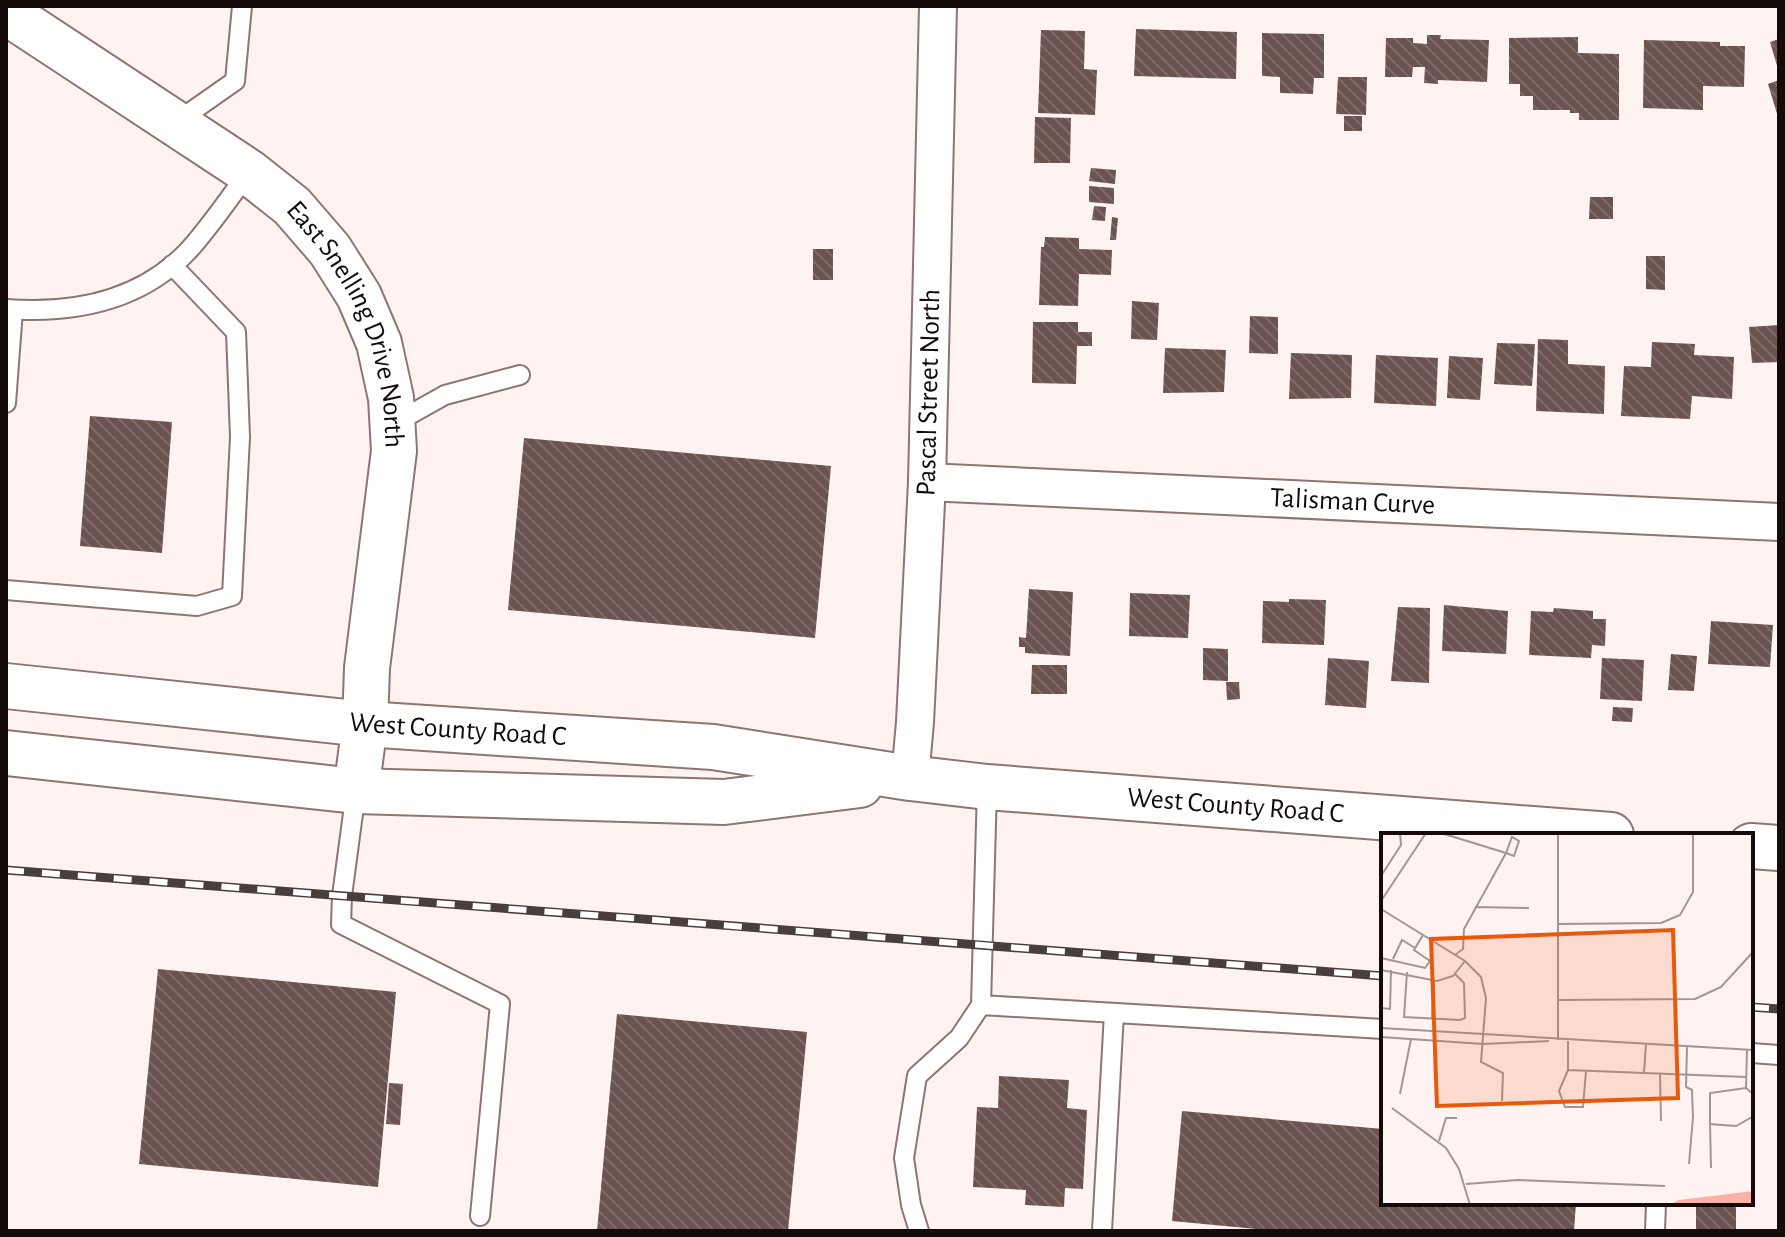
<svg xmlns="http://www.w3.org/2000/svg" width="1785" height="1237" font-family="'Alegreya Sans',sans-serif">
<style>
.building{fill:url(#building-back-hatch)}
.lines{fill:none;stroke-linecap:round;stroke-linejoin:round}
.service-casing{stroke:#8e7571;stroke-width:22}
.minor-casing{stroke:#8e7571;stroke-width:40}
.tertiary-casing{stroke:#8e7571;stroke-width:48}
.secondary-casing{stroke:#8e7571;stroke-width:48}
.service{stroke:#fff;stroke-width:18}
.minor{stroke:#fff;stroke-width:36}
.tertiary{stroke:#fff;stroke-width:44}
.secondary{stroke:#fff;stroke-width:44}
.rail-casing{stroke:#483e3d;stroke-width:9}
.rail{stroke:#fff;stroke-width:6;stroke-dasharray:18;stroke-linecap:butt}
.labels{text-anchor:middle;dominant-baseline:central;stroke-width:8;stroke-linejoin:round;paint-order:stroke}
.street-label{font-size:28px;fill:#140b0a;stroke:#fff}
.inset-road{fill:none;stroke:#a09695;stroke-width:2}
.view{fill:#e8590c;fill-opacity:0.15;stroke:#e8590c;stroke-width:4}
.inset-edge{fill:none;stroke:#140b0a;stroke-width:4}
</style>
<defs>
<pattern id="building-back-hatch" width="6" height="6" patternUnits="userSpaceOnUse" patternTransform="scale(2)"><rect width="6" height="6" fill="#6b5350"/><path d="M-1 5l2 2M0 0l6 6M5-1l2 2" fill="none" stroke="#7e6c6a"/></pattern>
</defs>
<rect width="100%" height="100%" fill="#fef3f1"/>
<path class="building" d="M 1136,29 L 1237,32 L 1236,79 L 1134,76 Z
M 1041,30 L 1085,31 L 1084,69 L 1097,70 L 1095,115 L 1038,113 Z
M 1262,33 L 1324,34 L 1324,78 L 1314,78 L 1313,94 L 1280,93 L 1280,77 L 1262,76 Z
M 1427,35 L 1441,35 L 1440,39 L 1489,40 L 1487,82 L 1438,80 L 1438,84 L 1424,83 L 1425,67 L 1413,67 L 1412,77 L 1385,77 L 1386,38 L 1413,38 L 1413,43 L 1427,44 Z
M 1578,37 L 1578,53 L 1619,54 L 1619,120 L 1579,120 L 1579,113 L 1570,113 L 1570,110 L 1533,110 L 1533,96 L 1520,96 L 1520,84 L 1509,84 L 1509,38 Z
M 1779,39 L 1779,69 L 1778,69 L 1770,42 Z
M 1644,40 L 1720,42 L 1720,46 L 1745,46 L 1744,87 L 1703,86 L 1703,110 L 1643,108 Z
M 1338,77 L 1367,77 L 1366,115 L 1336,114 Z
M 1779,80 L 1779,117 L 1778,117 L 1768,84 Z
M 1344,116 L 1362,116 L 1362,131 L 1344,131 Z
M 1035,117 L 1071,118 L 1070,163 L 1034,163 Z
M 1091,168 L 1116,170 L 1115,184 L 1089,181 Z
M 1089,186 L 1114,188 L 1114,204 L 1089,202 Z
M 1590,197 L 1613,197 L 1613,219 L 1589,219 Z
M 1094,206 L 1106,207 L 1105,221 L 1092,220 Z
M 1112,217 L 1118,218 L 1116,240 L 1110,240 Z
M 1045,237 L 1079,238 L 1079,249 L 1112,250 L 1111,275 L 1079,274 L 1078,306 L 1039,305 L 1041,247 L 1044,247 Z
M 813,249 L 833,249 L 833,280 L 813,280 Z
M 1646,256 L 1665,256 L 1665,290 L 1646,289 Z
M 1132,301 L 1159,303 L 1157,340 L 1131,339 Z
M 1250,316 L 1278,317 L 1278,354 L 1249,353 Z
M 1033,322 L 1078,322 L 1078,332 L 1092,332 L 1092,346 L 1077,346 L 1076,384 L 1032,383 Z
M 1779,325 L 1779,362 L 1752,363 L 1749,327 Z
M 1538,339 L 1568,340 L 1568,364 L 1605,366 L 1604,414 L 1536,411 Z
M 1652,342 L 1695,344 L 1694,355 L 1734,357 L 1732,399 L 1692,396 L 1690,419 L 1621,416 L 1624,366 L 1651,367 Z
M 1497,343 L 1535,344 L 1532,386 L 1494,384 Z
M 1165,348 L 1226,350 L 1224,392 L 1163,393 Z
M 1291,353 L 1352,355 L 1351,398 L 1289,399 Z
M 1376,355 L 1438,358 L 1436,406 L 1374,403 Z
M 1449,356 L 1483,358 L 1480,400 L 1447,398 Z
M 90,416 L 172,422 L 162,553 L 80,546 Z
M 524,438 L 831,466 L 815,638 L 508,610 Z
M 1029,589 L 1073,592 L 1070,656 L 1025,653 L 1025,647 L 1019,647 L 1019,637 L 1026,638 Z
M 1130,593 L 1190,595 L 1188,638 L 1129,636 Z
M 1289,599 L 1326,600 L 1324,645 L 1262,643 L 1263,601 L 1289,602 Z
M 1444,605 L 1508,611 L 1506,654 L 1442,651 Z
M 1398,607 L 1430,608 L 1429,683 L 1391,681 Z
M 1554,608 L 1593,611 L 1593,619 L 1606,619 L 1605,646 L 1592,645 L 1591,658 L 1529,655 L 1531,611 L 1553,612 Z
M 1711,621 L 1773,625 L 1770,667 L 1708,664 Z
M 1203,648 L 1228,649 L 1228,681 L 1203,680 Z
M 1671,654 L 1697,656 L 1694,691 L 1668,690 Z
M 1328,658 L 1369,661 L 1366,708 L 1325,705 Z
M 1602,658 L 1644,660 L 1642,701 L 1600,699 Z
M 1032,665 L 1067,665 L 1067,694 L 1031,694 Z
M 1226,682 L 1239,682 L 1240,699 L 1227,700 Z
M 1613,707 L 1633,708 L 1632,722 L 1612,721 Z
M 158,969 L 396,992 L 378,1187 L 139,1164 Z
M 617,1014 L 807,1032 L 788,1231 L 597,1231 Z
M 999,1076 L 1069,1080 L 1067,1108 L 1087,1110 L 1083,1189 L 1065,1188 L 1064,1207 L 1025,1205 L 1026,1190 L 973,1187 L 977,1107 L 998,1108 Z
M 389,1083 L 403,1084 L 400,1125 L 386,1124 Z
M 1182,1111 L 1383,1129 L 1383,1203 L 1576,1203 L 1574,1231 L 1277,1231 L 1172,1221 Z
M 1696,1203 L 1736,1203 L 1736,1231 L 1696,1231 Z"/>
<g class="lines">
<defs>
<path id="service" d="M 175,123 L 235,81 L 242,6
M 6,309 C 73,314 140,301 188,251 C 210,227 229,198 249,172
M 6,403 L 13,310
M 395,423 L 445,395 L 520,375
M 6,590 L 197,606 L 232,596 L 240,437 L 236,332 L 172,265
M 356,791 L 342,896 L 341,924 L 500,1004 L 480,1216
M 981,1005 L 1383,1029
M 1751,1053 L 1779,1055
M 919,1231 L 911,1205 L 904,1158 L 917,1076 L 959,1038 L 981,1005 L 987,787
M 1102,1231 L 1114,1013
M 1655,1231 L 1656,1203"/>
<g id="minor">
<path id="s1" d="M 927,482 L 1779,522"/>
<path id="s2" d="M 910,778 L 915,722 L 927,482 L 938,6"/>
</g>
<g id="tertiary">
<path id="s3" d="M 6,12 L 249,172 L 292,206 L 330,250 L 359,296 L 379,343 L 391,398 L 394,451 L 367,668 L 365,724 L 356,791"/>
</g>
<g id="secondary">
<path id="s4" d="M 6,686 L 365,724 L 713,747 L 910,778 L 987,787 L 1611,835"/>
<path d="M 6,753 L 356,791 L 724,802 L 860,785"/>
<path d="M 1751,846 L 1779,848"/>
</g>
</defs>
<use href="#service" class="service-casing"/>
<use href="#minor" class="minor-casing"/>
<use href="#tertiary" class="tertiary-casing"/>
<use href="#secondary" class="secondary-casing"/>
<use href="#service" class="service"/>
<use href="#minor" class="minor"/>
<use href="#tertiary" class="tertiary"/>
<use href="#secondary" class="secondary"/>
<defs>
<path id="rail" d="M 6,870 L 1383,976
M 1751,1007 L 1779,1009"/>
</defs>
<use href="#rail" class="rail-casing"/>
<use href="#rail" class="rail"/>
</g>
<g class="labels">
<g class="street-label">
<text stroke="none"><textPath href="#s3" startOffset="480">East Snelling Drive North</textPath></text>
<text stroke="none"><textPath href="#s2" startOffset="386">Pascal Street North</textPath></text>
<text stroke="none"><textPath href="#s1" startOffset="426">Talisman Curve</textPath></text>
<text stroke="none"><textPath href="#s4" startOffset="454">West County Road C</textPath></text>
<text stroke="none"><textPath href="#s4" startOffset="1236">West County Road C</textPath></text>
</g>
</g>
<g transform="translate(1381 833)">
<rect width="372" height="372" fill="#fef3f1"/>
<path d="M 372,358 L 372,372 L 288,372 L 298,367 Z" fill="#fcb1a7"/>
<path class="inset-road" d="M 60,0 L 125,20 L 133,23 L 138,8 L 131,4 L 125,20 L 83,96 L 82,116 L 74,122M 0,43 L 20,12 L 19,0M 0,68 L 45,0M 94,74 L 148,75M 0,76 L 84,128 L 100,144 L 105,165 L 100,229 L 122,240 L 121,268M 177,91 L 280,90 L 299,82 L 312,59 L 312,0M 0,125 L 44,135 L 49,128 L 33,117 L 42,102M 12,126 L 21,107 L 34,115M 0,137 L 56,148 L 72,143 L 84,128M 26,139 L 23,184 L 79,187 L 84,185 L 83,150 L 74,141M 178,167 L 314,166 L 340,154 L 372,119M 0,175 L 9,176 L 10,137M 51,186 L 53,148M 0,195 L 372,217M 0,204 L 102,211 L 168,208M 177,207 L 177,0M 187,208 L 187,237 L 178,258 L 184,274 L 202,274 L 205,238M 306,213 L 305,254 L 311,257 L 312,284 L 308,331M 187,237 L 365,244M 263,239 L 265,211M 279,240 L 280,288M 365,255 L 329,260 L 329,291 L 355,293 L 371,284 L 371,260 L 365,255 L 366,216M 19,261 L 30,206M 11,275 L 65,315 L 78,336 L 89,372M 329,291 L 330,335M 58,308 L 65,285 L 76,285M 85,351 L 137,347 L 284,353"/>
<path class="view" d="M 292,97 L 297,265 L 56,273 L 50,106 Z"/>
<rect width="372" height="372" class="inset-edge"/>
</g>
<rect width="1785" height="1237" fill="none" stroke="#140b0a" stroke-width="16"/>
</svg>
